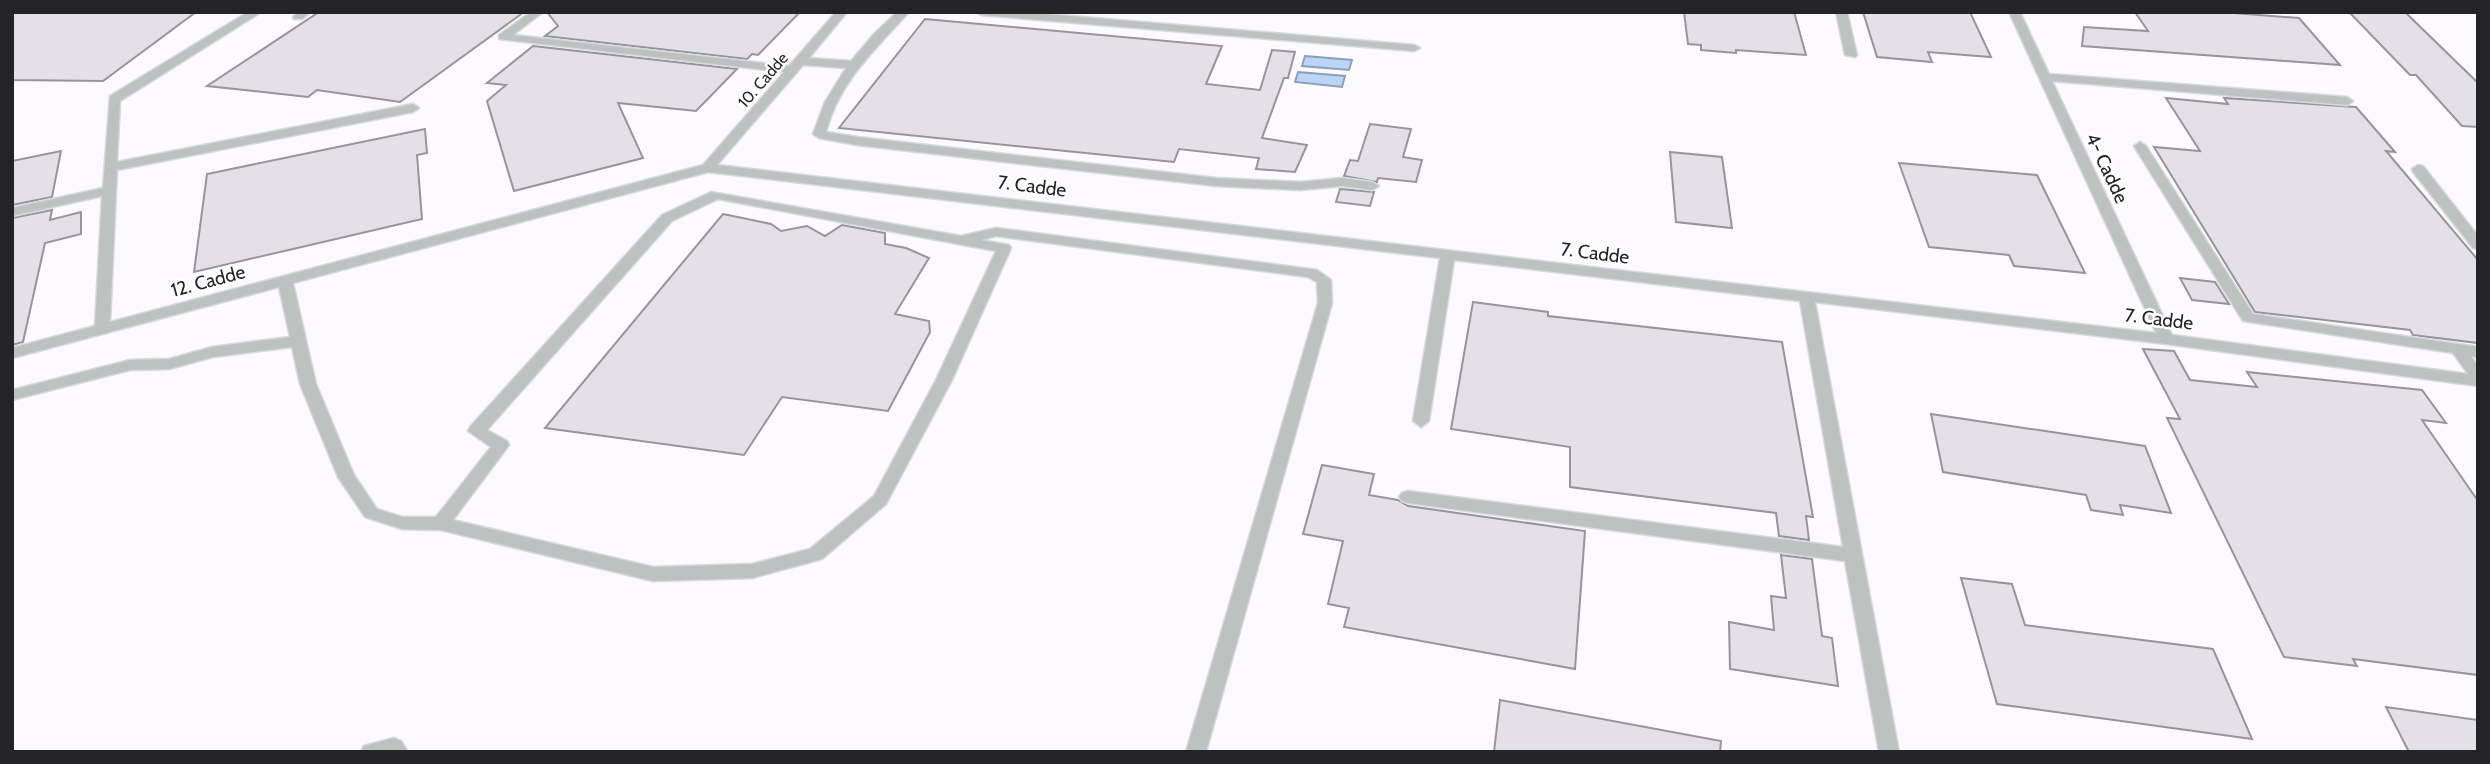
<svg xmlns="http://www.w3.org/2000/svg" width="2490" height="764" font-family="Cabin,sans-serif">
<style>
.water{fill:#bbd5f8;stroke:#8ea0b9;stroke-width:2}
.building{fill:#e4e0e8;stroke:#97949b;stroke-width:2}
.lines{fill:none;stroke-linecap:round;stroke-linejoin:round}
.service-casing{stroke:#d9d8dc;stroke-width:3}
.service{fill:#bdc1bf;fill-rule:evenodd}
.labels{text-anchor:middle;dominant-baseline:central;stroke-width:5;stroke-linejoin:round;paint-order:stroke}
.far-street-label{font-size:16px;fill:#242326;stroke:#fff}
.street-label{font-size:19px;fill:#242326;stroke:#fff}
</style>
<rect width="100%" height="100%" fill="#fcfaff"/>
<path class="water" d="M 1305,56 L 1352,60 L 1349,70 L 1302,66 Z
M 1298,72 L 1345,76 L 1342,87 L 1295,82 Z"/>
<path class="building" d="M 12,12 L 196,12 L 103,81 L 12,80 Z
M 319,12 L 524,12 L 400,102 L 317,90 L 308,97 L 207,86 Z
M 547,12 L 800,12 L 758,55 L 752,54 L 747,59 L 545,36 L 558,26 Z
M 1684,12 L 1794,12 L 1806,55 L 1736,50 L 1736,53 L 1701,50 L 1701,45 L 1688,44 Z
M 1863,12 L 1970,12 L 1991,57 L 1928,52 L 1932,62 L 1877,57 Z
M 2135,12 L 2220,12 L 2299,18 L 2340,65 L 2082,46 L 2084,27 L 2148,31 Z
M 2349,12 L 2405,12 L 2478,83 L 2478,127 L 2462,126 L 2416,75 L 2410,75 Z
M 925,19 L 1222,46 L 1206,84 L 1260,90 L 1272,50 L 1295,52 L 1288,78 L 1284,78 L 1262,138 L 1307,145 L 1295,172 L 1256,169 L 1259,158 L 1179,149 L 1174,162 L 839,128 Z
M 533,46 L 737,69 L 696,111 L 618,103 L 643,158 L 514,191 L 487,101 L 506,85 L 487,83 Z
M 2166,98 L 2228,104 L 2224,98 L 2356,107 L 2395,152 L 2386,151 L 2478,260 L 2478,343 L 2413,335 L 2410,330 L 2255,312 L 2154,147 L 2200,151 Z
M 1370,124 L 1411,129 L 1403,157 L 1422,160 L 1416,182 L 1378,178 L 1377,182 L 1344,176 L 1350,160 L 1358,161 Z
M 425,129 L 427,153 L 417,155 L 422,219 L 194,272 L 207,174 Z
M 61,151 L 52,197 L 12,205 L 12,161 Z
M 1670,152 L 1722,157 L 1732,228 L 1676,222 Z
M 1899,163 L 2037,175 L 2085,273 L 2014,266 L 2009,255 L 1929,247 Z
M 1340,189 L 1374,192 L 1370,206 L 1336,202 Z
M 52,210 L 50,220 L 81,212 L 81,234 L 45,243 L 23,342 L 12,345 L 12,218 Z
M 723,214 L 771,224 L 781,231 L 807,226 L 825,236 L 842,225 L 885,233 L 885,244 L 906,248 L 929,258 L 895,314 L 929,321 L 930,332 L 888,411 L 782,397 L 744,455 L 545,428 Z
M 2180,278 L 2215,282 L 2229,304 L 2192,300 Z
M 1473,302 L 1548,312 L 1548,316 L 1782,342 L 1813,517 L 1806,516 L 1809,540 L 1779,536 L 1776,513 L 1570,487 L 1570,447 L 1451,429 Z
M 2143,349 L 2174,351 L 2190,380 L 2257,387 L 2247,372 L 2422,390 L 2446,423 L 2422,420 L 2478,501 L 2478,675 L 2353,659 L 2357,666 L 2284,657 L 2167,418 L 2180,419 Z
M 1931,414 L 2145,446 L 2171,513 L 2120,505 L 2123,515 L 2091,510 L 2086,495 L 1943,472 Z
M 1322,465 L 1374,474 L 1369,495 L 1398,500 L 1408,506 L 1585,531 L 1575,669 L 1344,627 L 1349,608 L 1328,604 L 1343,541 L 1303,534 Z
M 1781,555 L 1812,559 L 1822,636 L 1832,638 L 1838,686 L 1730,669 L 1729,622 L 1774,630 L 1771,596 L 1786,598 Z
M 1961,578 L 2012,584 L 2025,625 L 2213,649 L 2252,739 L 1997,704 Z
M 1500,700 L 1721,741 L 1720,752 L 1494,752 Z
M 2386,707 L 2478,720 L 2478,752 L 2409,752 Z"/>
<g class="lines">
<defs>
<path id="service" d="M 248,12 L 261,12 L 120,101 L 117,162 L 413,104 L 419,108 L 413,112 L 117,170 L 110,322 L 703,165 L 784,72 L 499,39 L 499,35 L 531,12 L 543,12 L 513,35 L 789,66 L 836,12 L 847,12 L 809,58 L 851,61 L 874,34 L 897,12 L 909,12 C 875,50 840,80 826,132 L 857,137 L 1216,178 L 1300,182 L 1342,178 L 1372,182 L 1379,186 L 1372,190 L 1342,186 L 1300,190 L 1216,186 L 857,145 L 819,138 L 813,134 L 825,102 L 846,68 L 803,65 L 717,165 L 2156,333 L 2009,12 L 2020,12 L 2049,74 L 2347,97 L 2353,101 L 2347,105 L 2052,81 L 2172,335 L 2468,374 L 2453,353 L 2243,321 L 2134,146 L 2140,142 L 2146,146 L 2253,314 L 2478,347 L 2478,357 L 2471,356 L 2478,366 L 2478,386 L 2166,344 L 1815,302 L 1899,752 L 1879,752 L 1845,561 L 1408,503 L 1402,501 L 1399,497 L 1402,493 L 1408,491 L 1843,547 L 1800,301 L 1454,260 L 1429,421 L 1421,427 L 1413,421 L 1440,258 L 708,172 L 293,283 L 316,384 L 354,475 L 377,509 L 402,517 L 436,517 L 491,447 L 468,431 L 470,427 L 662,215 L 711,192 L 961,236 L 996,228 L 1317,270 L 1331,280 L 1332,303 L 1206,752 L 1186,752 L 1318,303 L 1317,282 L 1308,277 L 996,236 L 981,240 L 1009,245 L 1011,248 L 952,380 L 886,504 L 822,559 L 752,578 L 653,581 L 441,530 L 402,529 L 365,517 L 338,477 L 300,384 L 292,347 L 213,357 L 169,369 L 130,370 L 12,400 L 12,390 L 130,360 L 169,359 L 212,347 L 290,337 L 279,287 L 12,358 L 12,348 L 95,326 L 102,196 L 12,216 L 12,208 L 103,188 L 110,96 ZM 718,199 L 996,251 L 936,380 L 874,496 L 810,549 L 752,564 L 653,567 L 453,520 L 509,445 L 507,441 L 487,430 L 672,221 Z
M 298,12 L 311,12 L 302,19 L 294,19 L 293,17 Z
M 976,12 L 1023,12 L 1414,45 L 1420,48 L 1414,51 L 981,15 Z
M 1836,12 L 1847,12 L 1857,55 L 1855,57 L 1845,55 Z
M 2418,165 L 2423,166 L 2478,236 L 2478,249 L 2473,248 L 2413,172 L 2412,169 Z
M 394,738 L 401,741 L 408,752 L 361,752 L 364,746 Z"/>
</defs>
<use href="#service" class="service-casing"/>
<use href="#service" class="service"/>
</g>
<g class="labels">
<g class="far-street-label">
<text transform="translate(763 80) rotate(-49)">10. Cadde</text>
</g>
<g class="street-label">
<text transform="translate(2107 168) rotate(65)">4- Cadde</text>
<text transform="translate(1032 186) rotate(7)">7. Cadde</text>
<text transform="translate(1595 253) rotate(7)">7. Cadde</text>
<text transform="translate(208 281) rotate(-15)">12. Cadde</text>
<text transform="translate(2159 319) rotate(7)">7. Cadde</text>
</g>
</g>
<rect width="2490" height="764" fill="none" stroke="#242326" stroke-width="28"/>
</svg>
